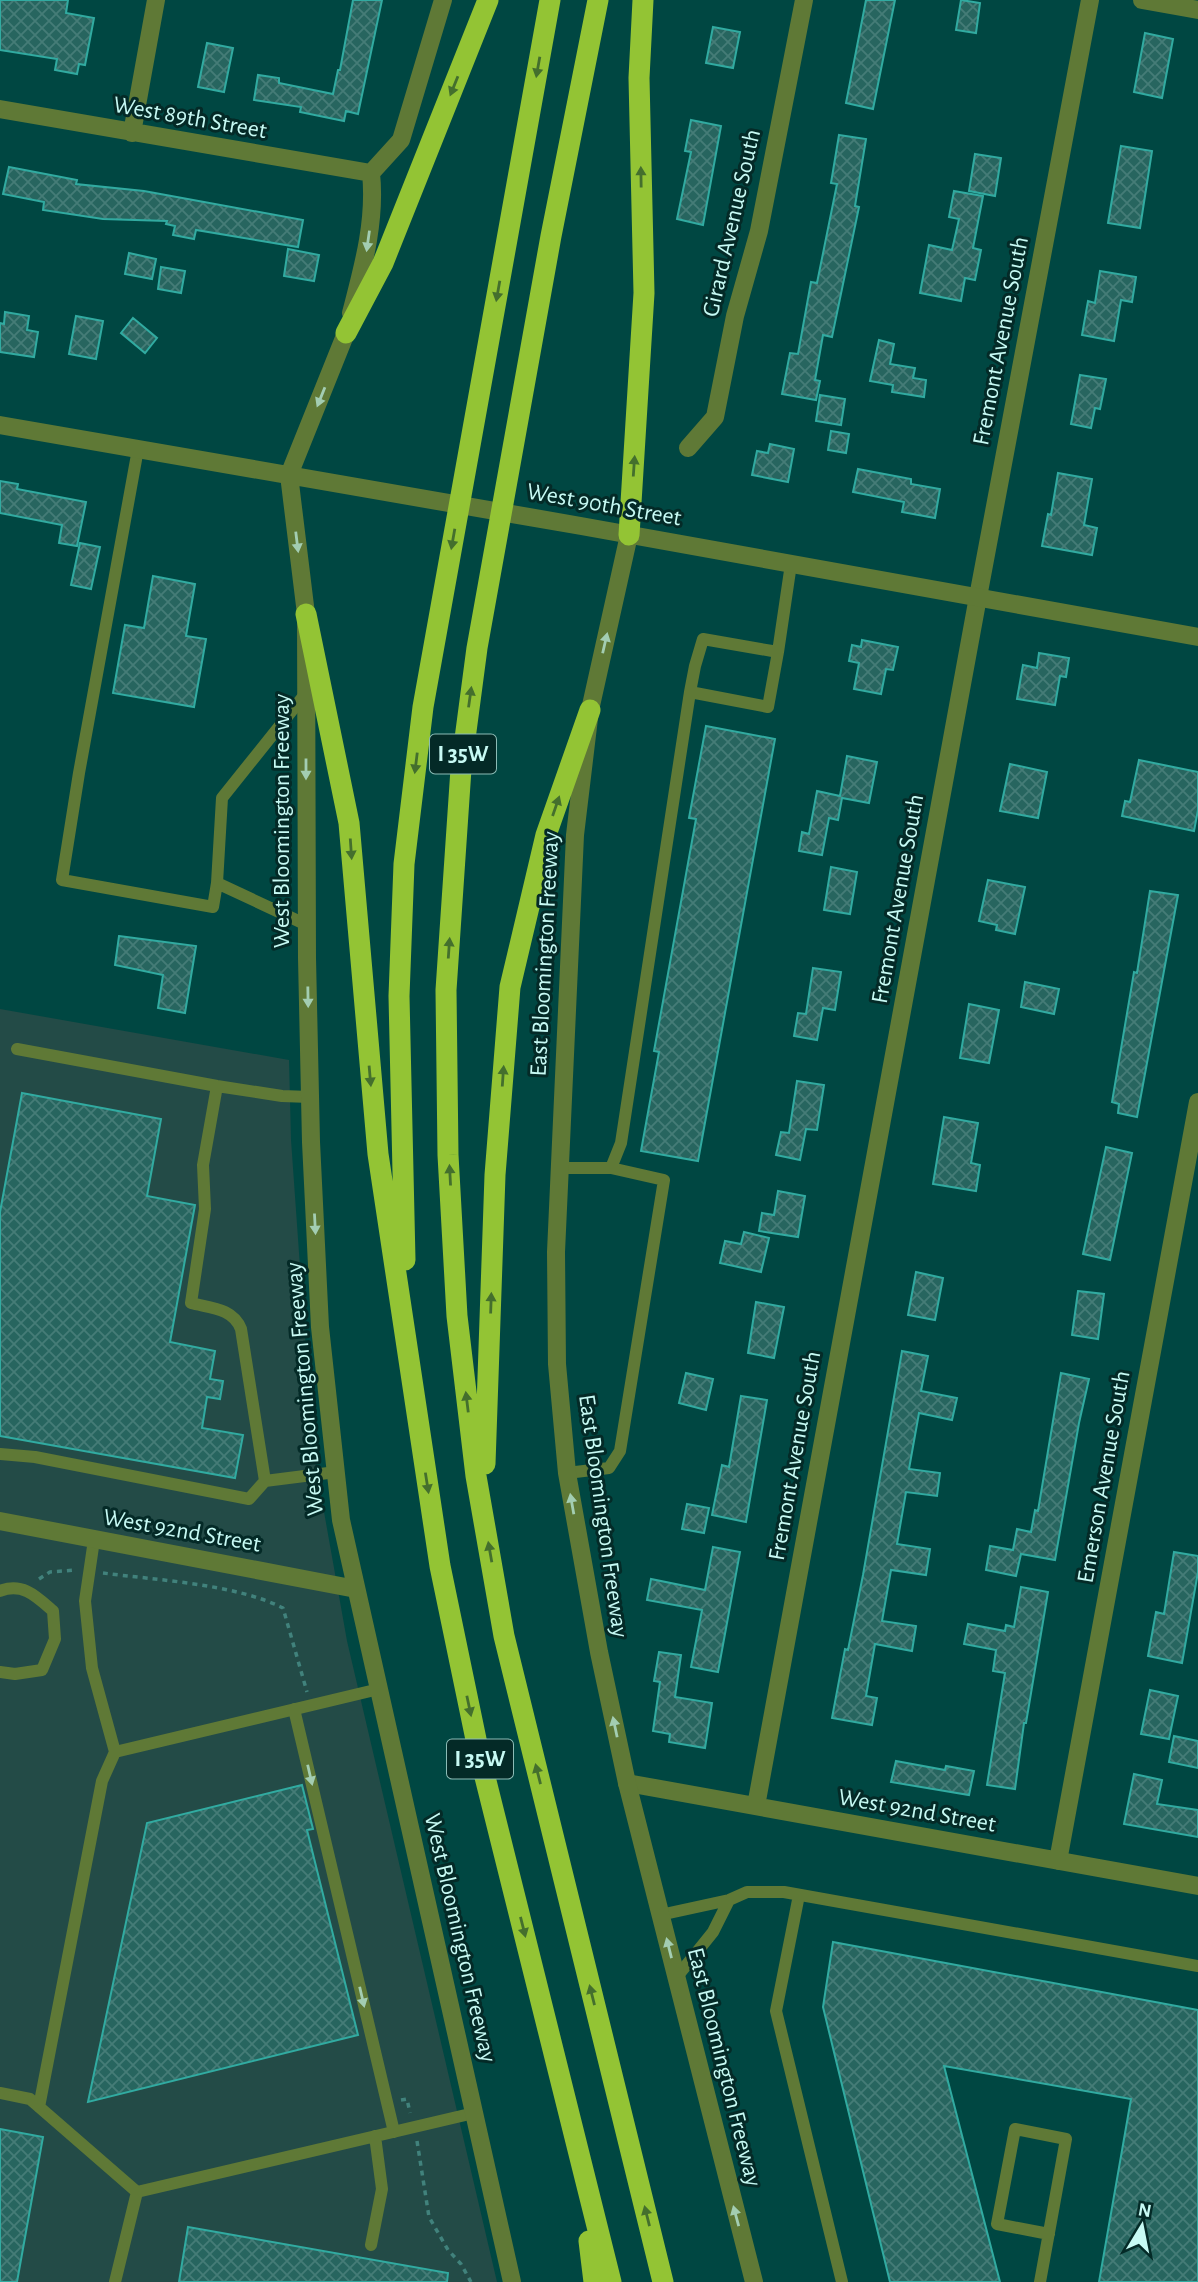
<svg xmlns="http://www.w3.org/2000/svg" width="1198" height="2282" font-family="'Alegreya Sans',sans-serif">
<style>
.built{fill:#234b47}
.building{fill:url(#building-cross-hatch);stroke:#31aba1;stroke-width:2}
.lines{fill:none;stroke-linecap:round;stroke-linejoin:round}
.path{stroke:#41827c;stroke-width:3.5;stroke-dasharray:5 5;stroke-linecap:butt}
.service{stroke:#5f7936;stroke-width:12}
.minor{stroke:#5f7936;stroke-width:18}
.tertiary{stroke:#5f7936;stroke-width:18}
.motorway{stroke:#93c434;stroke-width:21}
.oneway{fill:#446f2d}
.oneway2{fill:#a3cdb2}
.labels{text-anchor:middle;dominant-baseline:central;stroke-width:6;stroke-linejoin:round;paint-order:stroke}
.shield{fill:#042a27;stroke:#8cbcb6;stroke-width:2}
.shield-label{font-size:23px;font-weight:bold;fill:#c7faf4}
.street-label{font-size:24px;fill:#c7faf4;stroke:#042a27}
</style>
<defs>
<pattern id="building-cross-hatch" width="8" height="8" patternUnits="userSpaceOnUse" patternTransform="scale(1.75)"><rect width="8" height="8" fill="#27655f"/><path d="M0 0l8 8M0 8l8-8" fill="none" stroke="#457c77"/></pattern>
</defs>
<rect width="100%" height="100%" fill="#004742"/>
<path class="built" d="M 0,1009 L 289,1060 L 291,1140 L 313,1450 L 347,1641 L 497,2282 L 0,2282 Z"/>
<path class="building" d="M 0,0 L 68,0 L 66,13 L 94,18 L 85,65 L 79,64 L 77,74 L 55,70 L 57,59 L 0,50 Z
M 353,0 L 382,0 L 358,114 L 346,111 L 344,121 L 300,112 L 301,107 L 254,100 L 258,75 L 279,78 L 279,83 L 333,94 L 338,70 L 340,70 Z
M 866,0 L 895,0 L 873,109 L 846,103 Z
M 961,0 L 980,3 L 976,33 L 956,30 Z
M 713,27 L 740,32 L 733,68 L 706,63 Z
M 1145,33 L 1173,39 L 1162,98 L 1134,92 Z
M 207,43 L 233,48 L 224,92 L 198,87 Z
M 691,120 L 721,126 L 703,225 L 677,219 L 691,152 L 685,151 Z
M 839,135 L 866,139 L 855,206 L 859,207 L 832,337 L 823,335 L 815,380 L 820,381 L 816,400 L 782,394 L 790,353 L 798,354 L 811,282 L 817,283 L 837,184 L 831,183 Z
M 1121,146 L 1152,151 L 1140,228 L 1108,223 Z
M 975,154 L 1001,158 L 995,196 L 969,191 Z
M 9,167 L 77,180 L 76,184 L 144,191 L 303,220 L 298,247 L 196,230 L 194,239 L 173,235 L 175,226 L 166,224 L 167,221 L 103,219 L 43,210 L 44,202 L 3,194 Z
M 954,191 L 983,196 L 973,248 L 981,250 L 975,280 L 965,278 L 961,301 L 920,293 L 929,245 L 952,250 L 959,219 L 949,217 Z
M 288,249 L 319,255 L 314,281 L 284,276 Z
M 129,253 L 156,259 L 152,279 L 125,274 Z
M 161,267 L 185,271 L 181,293 L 158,289 Z
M 1100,271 L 1136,277 L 1132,302 L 1121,300 L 1114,341 L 1082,335 L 1088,301 L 1095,303 Z
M 5,312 L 29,316 L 27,330 L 38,332 L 34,357 L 0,352 L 0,323 L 4,324 Z
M 76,316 L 103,321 L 96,359 L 69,354 Z
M 133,318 L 157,338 L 145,353 L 121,333 Z
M 879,340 L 894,344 L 890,364 L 915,368 L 913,378 L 926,380 L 924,397 L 892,392 L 893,385 L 870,381 Z
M 1080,375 L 1106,379 L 1100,409 L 1095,408 L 1091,428 L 1071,424 Z
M 820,395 L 845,399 L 841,425 L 816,421 Z
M 831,431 L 849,434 L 846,453 L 828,450 Z
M 770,444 L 794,449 L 788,482 L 752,475 L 757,451 L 768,453 Z
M 858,469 L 911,479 L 911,484 L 940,489 L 935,518 L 902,512 L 904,502 L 853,492 Z
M 1058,473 L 1092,479 L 1084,525 L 1097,528 L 1092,555 L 1042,546 L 1048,514 L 1051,515 Z
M 0,481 L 18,484 L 17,489 L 86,502 L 77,546 L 59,543 L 62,525 L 0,513 Z
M 80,543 L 100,547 L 91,589 L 71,585 Z
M 153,576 L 195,584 L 186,636 L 206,639 L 194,707 L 113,693 L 125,625 L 144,628 Z
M 862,640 L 898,647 L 893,670 L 886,669 L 881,694 L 854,689 L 859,663 L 849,661 L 852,645 L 861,647 Z
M 1039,653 L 1069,658 L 1066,677 L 1060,676 L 1055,705 L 1017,699 L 1023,665 L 1037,668 Z
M 706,726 L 775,739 L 698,1161 L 641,1151 L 659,1052 L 654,1051 L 696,819 L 689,818 Z
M 847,756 L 877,762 L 869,803 L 842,798 L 838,820 L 829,818 L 822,855 L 799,851 L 802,832 L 809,834 L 817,791 L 840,796 Z
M 1139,760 L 1198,772 L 1198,810 L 1194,831 L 1122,816 L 1125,801 L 1130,802 Z
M 1010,764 L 1047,772 L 1038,818 L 1000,811 Z
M 831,867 L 857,872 L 850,914 L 824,910 Z
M 988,880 L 1025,887 L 1015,934 L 996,930 L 997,925 L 979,921 Z
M 1150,891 L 1178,895 L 1137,1117 L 1118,1113 L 1119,1104 L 1112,1102 L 1134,972 L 1137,973 Z
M 119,936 L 196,946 L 185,1013 L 158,1008 L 163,975 L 115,965 Z
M 813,968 L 841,972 L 835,1010 L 823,1008 L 817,1040 L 794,1036 L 798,1013 L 806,1014 Z
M 1025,982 L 1059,989 L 1054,1014 L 1021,1007 Z
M 969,1004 L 999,1010 L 989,1063 L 960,1058 Z
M 797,1081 L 824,1085 L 817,1130 L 806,1129 L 800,1160 L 776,1155 L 781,1132 L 789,1133 Z
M 22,1093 L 161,1119 L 147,1196 L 195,1205 L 170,1342 L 215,1351 L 210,1379 L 223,1381 L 220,1399 L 207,1397 L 202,1428 L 243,1435 L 235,1478 L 0,1436 L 0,1212 Z
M 944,1117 L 978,1123 L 971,1163 L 980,1165 L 976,1191 L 933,1184 Z
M 1106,1147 L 1132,1153 L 1110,1260 L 1083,1254 Z
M 778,1191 L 805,1196 L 798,1237 L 759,1231 L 762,1213 L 774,1215 Z
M 744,1232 L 769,1238 L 761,1272 L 720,1263 L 725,1241 L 741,1244 Z
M 916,1272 L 943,1278 L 935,1320 L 908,1315 Z
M 1078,1291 L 1104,1294 L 1098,1339 L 1072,1335 Z
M 756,1302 L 784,1307 L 774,1358 L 748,1353 Z
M 902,1351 L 928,1356 L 921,1391 L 957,1398 L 952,1420 L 919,1413 L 909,1469 L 940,1473 L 937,1496 L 906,1492 L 897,1544 L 930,1549 L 926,1575 L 891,1570 L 882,1621 L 916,1626 L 912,1651 L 875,1644 L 866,1696 L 877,1698 L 872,1725 L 832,1718 L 845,1649 L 848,1650 L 863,1575 Z
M 686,1373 L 713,1379 L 706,1410 L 679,1403 Z
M 1061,1373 L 1089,1379 L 1079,1423 L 1055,1560 L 1021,1554 L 1016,1576 L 986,1570 L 990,1546 L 1013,1550 L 1017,1529 L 1031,1532 L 1035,1510 L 1038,1511 Z
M 741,1396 L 767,1400 L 746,1522 L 712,1515 L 722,1465 L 729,1467 Z
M 687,1504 L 709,1508 L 704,1533 L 682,1529 Z
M 713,1547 L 740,1552 L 718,1672 L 691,1667 L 702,1610 L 647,1600 L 651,1579 L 705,1590 Z
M 1174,1552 L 1198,1556 L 1198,1572 L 1182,1663 L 1148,1656 L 1156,1612 L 1164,1614 Z
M 1021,1587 L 1048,1592 L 1026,1723 L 1024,1723 L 1015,1789 L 987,1785 L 1005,1673 L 993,1671 L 996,1650 L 964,1644 L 968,1624 L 1005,1631 L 1006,1625 L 1014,1627 Z
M 659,1652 L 681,1655 L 675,1697 L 712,1703 L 705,1748 L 669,1742 L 670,1734 L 653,1731 L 660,1682 L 654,1681 Z
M 1150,1690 L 1178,1696 L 1169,1739 L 1141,1734 Z
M 1174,1736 L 1198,1741 L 1198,1768 L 1169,1762 Z
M 896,1761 L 945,1770 L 946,1766 L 974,1771 L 969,1795 L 891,1782 Z
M 1134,1774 L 1162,1780 L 1157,1804 L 1198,1810 L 1198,1837 L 1124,1824 Z
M 302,1785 L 313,1829 L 307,1830 L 358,2035 L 88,2102 L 147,1823 Z
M 833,1942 L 1198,2010 L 1198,2282 L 1099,2282 L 1131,2099 L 944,2066 L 1000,2282 L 890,2282 L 823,2007 Z
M 0,2129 L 43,2137 L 17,2282 L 0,2282 Z
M 188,2227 L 448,2273 L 447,2282 L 179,2282 Z"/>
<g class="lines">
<path class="path" d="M 103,1573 C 156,1580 236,1584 283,1608 L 307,1692
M 39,1579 L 50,1572 L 75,1570
M 401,2100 L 407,2099 L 410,2113
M 417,2141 L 429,2217 L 448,2250 L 461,2264 L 471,2282"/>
<path class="service" d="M 138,449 L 79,773 L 62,880 L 213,907 L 217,883
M 690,692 L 768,707 L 778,652
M 306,693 L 222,798 L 217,883 L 307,925
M 17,1049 L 217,1086 L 282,1096 L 310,1097
M 217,1086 L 203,1165 L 205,1209 L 191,1303 C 210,1308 233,1308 241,1329 L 265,1481
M 559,1168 L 611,1168 L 621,1143 L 690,692 L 695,666 L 703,639 L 778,652 L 791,564
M 0,1454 L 35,1457 L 249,1499 L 265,1481 L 336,1472
M 567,1473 L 609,1468 L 620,1451 L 664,1180 L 611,1168
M 94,1540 L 85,1601 L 92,1668 L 115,1752
M 0,1591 C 23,1582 37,1597 53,1611 L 55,1639 L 42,1670 L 15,1674 L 0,1672
M 294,1709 L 394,2132
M 799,1895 L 776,2011 L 842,2282
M 660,1915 L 729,1900 L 747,1892 L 784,1892 L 1198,1966
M 676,1978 L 713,1932 L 729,1900
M 0,2093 L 30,2099 L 137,2192 L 474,2113
M 39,2107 L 102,1781 L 115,1752 L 379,1689
M 371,2245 L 382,2189 L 375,2136
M 115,2282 L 137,2192
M 1040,2282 L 1066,2139 L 1015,2129 L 997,2224 L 1049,2234"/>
<path class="minor" d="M 1142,0 L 1198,10
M 0,109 L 371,173
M 132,133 L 156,0
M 351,313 C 363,267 376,221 371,173 L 401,140 L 443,0
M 688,448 L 715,417 L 735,316 L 759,231 L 804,0
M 627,1783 L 1198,1886
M 756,1806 L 978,597 L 1090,0
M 1058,1861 L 1198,1102"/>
<path class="tertiary" d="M 346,333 L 289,475 L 306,614 L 307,958 L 311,1142 L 320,1327 L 341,1520 L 512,2282
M 0,425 L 581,526 L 1198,637
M 629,535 L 590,710 L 575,835 L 556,1252 L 557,1364 L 567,1473 L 599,1652 L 627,1783 L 754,2282
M 0,1521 L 356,1589"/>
<path class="motorway" d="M 598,0 L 551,236 L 477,648 L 461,769 L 446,990 L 448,1155 L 457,1316 L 476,1476 L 504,1636 L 663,2282
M 346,333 L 383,263 L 488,0
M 629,535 L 644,293 L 639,78 L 643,0
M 306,614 L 349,823 L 378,1154 L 440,1566 L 478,1749 L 611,2282
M 405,1260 L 399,996 L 404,864 L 423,707 L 550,0
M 485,1464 L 495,1175 L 510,987 L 546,835 L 590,710
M 589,2241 L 594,2282"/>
</g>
<defs><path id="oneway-solid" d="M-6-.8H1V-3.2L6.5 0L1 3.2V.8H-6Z" transform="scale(1.75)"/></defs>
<g class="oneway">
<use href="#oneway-solid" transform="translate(538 67) rotate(100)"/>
<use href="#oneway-solid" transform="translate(454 86) rotate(112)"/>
<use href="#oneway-solid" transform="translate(641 177) rotate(-91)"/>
<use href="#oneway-solid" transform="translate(498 291) rotate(100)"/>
<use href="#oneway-solid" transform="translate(634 466) rotate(-86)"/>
<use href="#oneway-solid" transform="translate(453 539) rotate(100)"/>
<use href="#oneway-solid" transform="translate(470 697) rotate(-82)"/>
<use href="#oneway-solid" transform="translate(416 763) rotate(97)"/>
<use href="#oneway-solid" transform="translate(556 806) rotate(-71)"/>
<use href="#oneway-solid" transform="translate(351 849) rotate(86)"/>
<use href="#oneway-solid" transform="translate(449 948) rotate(-86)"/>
<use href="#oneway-solid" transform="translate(370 1076) rotate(85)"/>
<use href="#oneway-solid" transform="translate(503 1076) rotate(-86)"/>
<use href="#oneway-solid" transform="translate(450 1175) rotate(-93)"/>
<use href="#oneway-solid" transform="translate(491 1303) rotate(-88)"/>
<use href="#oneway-solid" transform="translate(467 1402) rotate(-97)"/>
<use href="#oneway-solid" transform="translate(427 1483) rotate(81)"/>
<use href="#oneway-solid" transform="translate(490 1552) rotate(-100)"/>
<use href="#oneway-solid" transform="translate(469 1706) rotate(78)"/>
<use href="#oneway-solid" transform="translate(538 1774) rotate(-104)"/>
<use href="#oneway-solid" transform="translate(523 1927) rotate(76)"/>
<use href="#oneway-solid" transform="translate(592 1995) rotate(-104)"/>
<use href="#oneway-solid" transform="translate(647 2216) rotate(-104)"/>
</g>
<g class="oneway2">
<use href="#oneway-solid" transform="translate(368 241) rotate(98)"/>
<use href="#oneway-solid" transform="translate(321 397) rotate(112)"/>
<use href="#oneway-solid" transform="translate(297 542) rotate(83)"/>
<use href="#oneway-solid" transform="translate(605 643) rotate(-77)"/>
<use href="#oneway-solid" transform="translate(306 769) rotate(90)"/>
<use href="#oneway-solid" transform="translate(308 997) rotate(89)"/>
<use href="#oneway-solid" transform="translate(315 1224) rotate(87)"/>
<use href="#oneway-solid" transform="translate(572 1504) rotate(-100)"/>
<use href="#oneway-solid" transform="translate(615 1727) rotate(-102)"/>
<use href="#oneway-solid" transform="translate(310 1775) rotate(77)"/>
<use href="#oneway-solid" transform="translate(669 1948) rotate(-104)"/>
<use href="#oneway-solid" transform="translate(362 1997) rotate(77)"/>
<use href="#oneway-solid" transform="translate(736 2216) rotate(-105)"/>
</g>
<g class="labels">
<g class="shield">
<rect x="430" y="734.5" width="66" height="39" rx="5"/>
<rect x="447" y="1739.5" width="66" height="39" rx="5"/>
</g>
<g class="shield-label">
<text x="463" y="754">I 35W</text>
<text x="480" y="1759">I 35W</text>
</g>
<g class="street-label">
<text transform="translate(190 118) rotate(10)">West 89th Street</text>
<text transform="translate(732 223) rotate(-77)">Girard Avenue South</text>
<text transform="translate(1001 341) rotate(-79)">Fremont Avenue South</text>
<text transform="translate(604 505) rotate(10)">West 90th Street</text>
<text transform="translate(282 821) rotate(-90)">West Bloomington Freeway</text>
<text transform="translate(898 899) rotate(-80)">Fremont Avenue South</text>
<text transform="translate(545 954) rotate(-87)">East Bloomington Freeway</text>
<text transform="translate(305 1389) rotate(-95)">West Bloomington Freeway</text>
<text transform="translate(795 1456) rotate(-80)">Fremont Avenue South</text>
<text transform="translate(1104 1477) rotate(-80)">Emerson Avenue South</text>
<text transform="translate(603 1516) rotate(82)">East Bloomington Freeway</text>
<text transform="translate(182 1531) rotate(10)">West 92nd Street</text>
<text transform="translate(917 1811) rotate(10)">West 92nd Street</text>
<text transform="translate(460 1938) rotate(77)">West Bloomington Freeway</text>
<text transform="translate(724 2067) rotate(76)">East Bloomington Freeway</text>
</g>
</g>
<g transform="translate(1142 2226) rotate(10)" stroke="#042a27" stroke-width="5" paint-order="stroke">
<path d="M0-5L12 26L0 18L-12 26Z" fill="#c7faf4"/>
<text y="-10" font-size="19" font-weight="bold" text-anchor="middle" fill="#c7faf4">N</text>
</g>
</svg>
